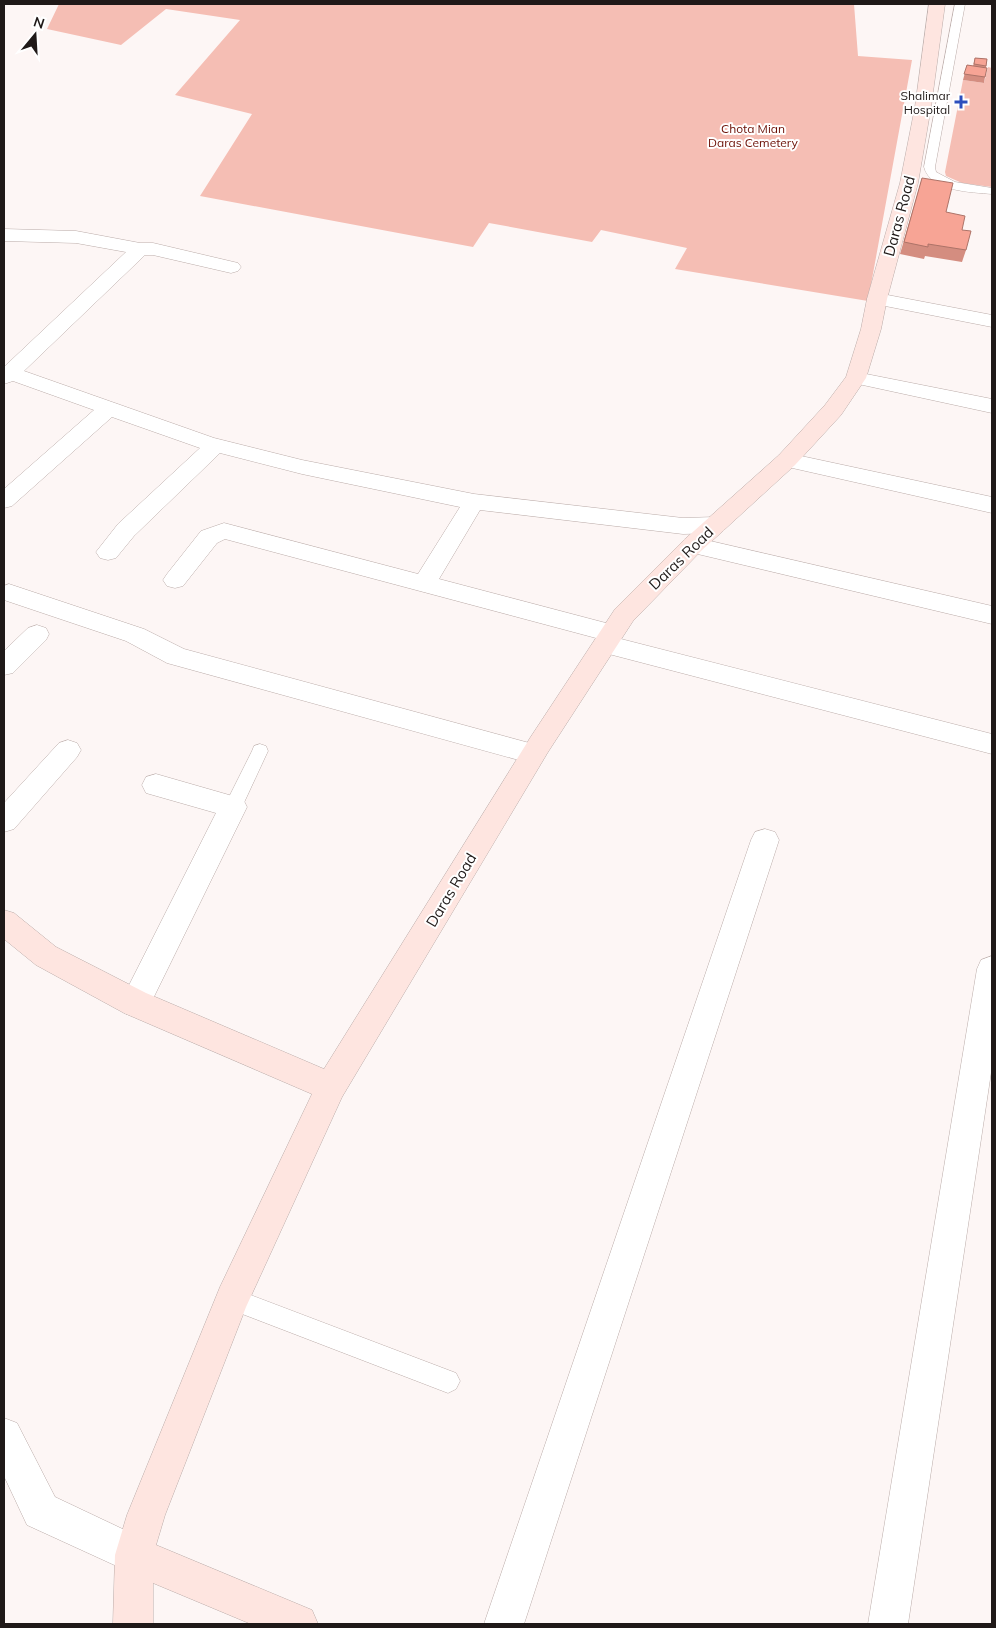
<svg xmlns="http://www.w3.org/2000/svg" width="996" height="1628" font-family="Mulish,sans-serif">
<style>
.green{fill:#f5beb4}
.lines{fill:none;stroke-linecap:round;stroke-linejoin:round}
.lane-casing{stroke:#bbaca9;stroke-width:1}
.street-casing{stroke:#bbaca9;stroke-width:1}
.secondary-casing{stroke:#bbaca9;stroke-width:1}
.lane{fill:#fff;fill-rule:evenodd}
.street{fill:#fff;fill-rule:evenodd}
.secondary{fill:#fee5e0;fill-rule:evenodd}
.wall{fill:#d48d80}
.building{fill:#f7a495;stroke:#ad7368}
.poi-dot{fill:#2c4ebd;stroke:#fff;stroke-width:2}
.labels{text-anchor:middle;dominant-baseline:central;stroke-width:4;stroke-linejoin:round;paint-order:stroke}
.far-poi-label{font-size:12px;fill:#1f1918;stroke:#fff;text-anchor:end}
.far-park-label{font-size:12px;fill:#6b0f05;stroke:#fff}
.street-label{font-size:15px;fill:#1f1918;stroke:#fff}
</style>
<rect width="100%" height="100%" fill="#fdf6f5"/>
<path class="green" d="M 59,4 L 854,4 L 858,56 L 912,60 L 868,301 L 675,269 L 687,248 L 601,230 L 592,242 L 489,223 L 473,247 L 200,196 L 252,114 L 175,95 L 240,20 L 166,9 L 121,45 L 47,29 Z
M 988,67 L 992,68 L 992,187 L 962,183 L 946,176 L 945,172 L 963,80 L 984,83 Z"/>
<g class="lines">
<defs>
<path id="lane" d="M 955,4 L 965,4 L 935,167 L 936,172 L 955,182 L 992,188 L 992,194 C 972,192 930,192 924,167 Z
M 260,744 L 266,746 L 268,751 L 242,807 L 239,812 L 233,814 L 227,812 L 224,807 L 252,751 L 254,746 Z
M 232,1288 L 456,1373 L 460,1381 L 456,1389 L 448,1393 L 224,1307 L 221,1299 L 224,1291 Z"/>
<path id="street" d="M 4,229 L 76,231 L 140,243 L 153,243 L 238,263 L 241,267 L 238,271 L 231,273 L 153,255 L 145,255 L 24,371 L 214,438 L 302,460 L 474,494 L 683,518 L 715,517 L 723,519 L 727,525 L 723,531 L 715,533 L 683,534 L 480,510 L 439,579 L 621,627 L 624,633 L 621,639 L 992,734 L 992,754 L 605,653 L 596,650 L 593,644 L 596,638 L 225,539 L 217,543 L 183,586 L 175,588 L 167,586 L 163,580 L 167,574 L 201,531 L 224,523 L 418,574 L 460,507 L 302,474 L 220,453 L 134,536 L 116,558 L 108,560 L 100,558 L 96,552 L 118,524 L 200,448 L 112,417 L 12,506 L 4,508 L 4,489 L 94,410 L 13,381 L 4,384 L 4,367 L 126,252 L 76,243 L 4,241 Z
M 877,293 L 992,315 L 992,327 L 870,303 L 867,299 L 870,295 Z
M 856,372 L 992,399 L 992,413 L 849,382 L 846,378 L 849,374 Z
M 787,453 L 992,497 L 992,513 L 779,465 L 776,460 L 779,455 Z
M 693,537 L 992,606 L 992,624 L 685,551 L 681,545 L 685,539 Z
M 9,584 L 144,629 L 184,649 L 533,744 L 542,747 L 546,754 L 542,761 L 533,764 L 167,663 L 126,641 L 4,600 L 4,586 Z
M 37,625 L 46,628 L 49,634 L 46,640 L 13,673 L 4,675 L 4,651 L 28,628 Z
M 68,740 L 77,743 L 81,750 L 77,757 L 14,829 L 4,832 L 4,803 L 59,743 Z
M 156,774 L 243,799 L 247,807 L 146,1013 L 135,1017 L 124,1013 L 120,1003 L 216,813 L 146,793 L 142,785 L 146,777 Z
M 765,829 L 775,832 L 779,840 L 524,1624 L 484,1624 L 751,840 L 755,832 Z
M 992,956 L 992,1066 L 908,1624 L 868,1624 L 977,969 L 981,960 Z
M 4,1418 L 17,1423 L 55,1497 L 148,1541 L 153,1555 L 148,1569 L 134,1574 L 27,1525 L 4,1476 Z"/>
<path id="secondary" d="M 929,4 L 945,4 L 931,107 L 918,183 L 887,299 L 881,329 L 866,378 L 841,415 L 795,465 L 701,551 L 633,621 L 548,752 L 342,1097 L 246,1307 L 165,1515 L 156,1545 L 312,1610 L 318,1624 L 251,1624 L 153,1583 L 153,1624 L 113,1624 L 115,1555 L 127,1515 L 220,1287 L 312,1094 L 124,1013 L 36,965 L 4,939 L 4,910 L 14,913 L 56,947 L 146,993 L 324,1069 L 530,738 L 615,609 L 685,539 L 779,455 L 825,405 L 846,377 L 861,329 L 867,299 L 900,183 L 915,107 Z"/>
</defs>
<use href="#lane" class="lane-casing"/>
<use href="#street" class="street-casing"/>
<use href="#secondary" class="secondary-casing"/>
<use href="#lane" class="lane"/>
<use href="#street" class="street"/>
<use href="#secondary" class="secondary"/>
</g>
<path class="wall" d="M 975,58 L 987,59 L 985,77 L 984,83 L 963,80 L 967,65 L 973,66 Z
M 922,178 L 946,212 L 962,230 L 966,250 L 962,262 L 925,256 L 924,259 L 900,254 Z"/>
<path class="building" d="M 975,58 L 987,59 L 986,66 L 974,64 Z
M 967,65 L 987,68 L 985,77 L 964,74 Z
M 922,178 L 953,183 L 946,212 L 965,216 L 962,230 L 971,231 L 966,250 L 928,244 L 928,247 L 904,242 Z"/>
<path class="poi-dot" d="M958.5 94.5h5v5h5v5h-5v5h-5v-5h-5v-5h5z"/>
<g class="labels">
<g class="far-poi-label">
<text x="950" y="95">Shalimar<tspan x="950" dy="14">Hospital</tspan></text>
</g>
<g class="far-park-label">
<text x="753" y="128">Chota Mian<tspan x="753" dy="14">Daras Cemetery</tspan></text>
</g>
<g class="street-label">
<text transform="translate(899 216) rotate(-75)">Daras Road</text>
<text transform="translate(681 558) rotate(-44)">Daras Road</text>
<text transform="translate(451 890) rotate(-59)">Daras Road</text>
</g>
</g>
<rect width="996" height="1628" fill="none" stroke="#1f1918" stroke-width="10"/>
<g transform="translate(35 35) rotate(18)" stroke="#ffffff" stroke-width="4" paint-order="stroke">
<path d="M0-4L9 19L0 12L-9 19Z" fill="#1f1918"/>
<text y="-8" font-size="14" font-weight="bold" text-anchor="middle" fill="#1f1918">N</text>
</g>
</svg>
